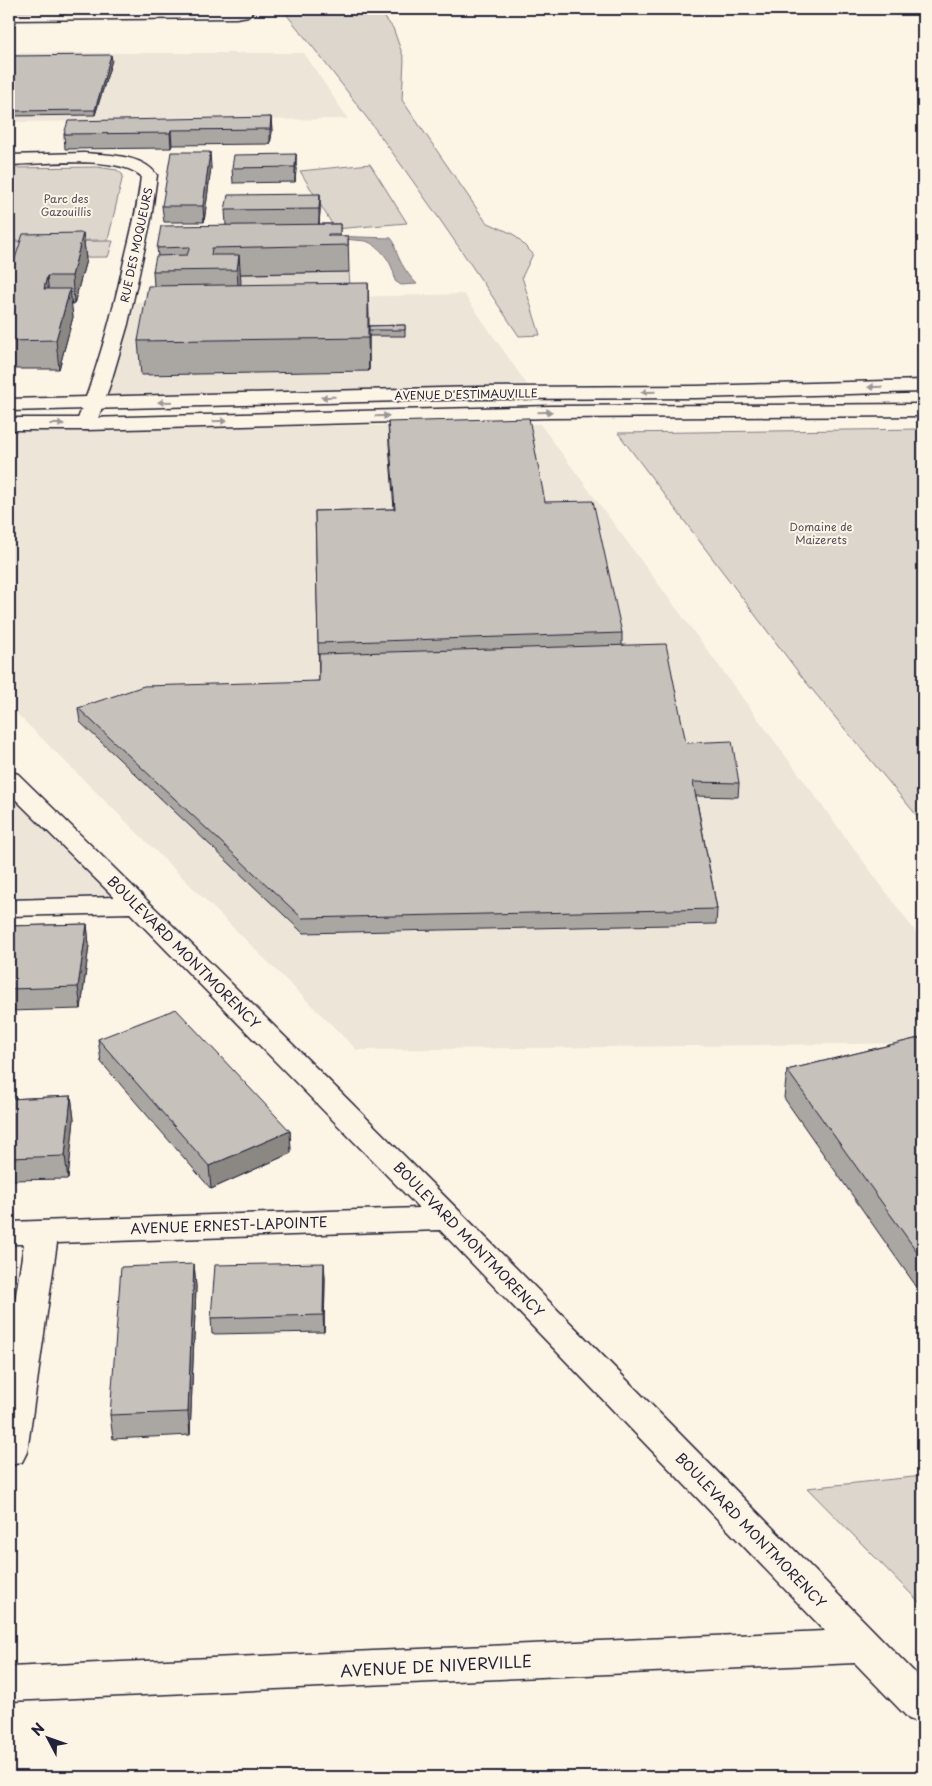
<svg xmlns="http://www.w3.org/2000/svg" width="932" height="1786" font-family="'Playpen Sans',sans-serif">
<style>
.built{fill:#ece5d8}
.green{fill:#dcd6cc;stroke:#7f7c84}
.water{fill:#b2adab;stroke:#78757e}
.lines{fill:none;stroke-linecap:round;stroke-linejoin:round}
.minor-casing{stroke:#22223b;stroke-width:3}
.major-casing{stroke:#22223b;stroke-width:3}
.minor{fill:#fcf5e5;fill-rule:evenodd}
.major{fill:#fcf5e5;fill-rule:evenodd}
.wall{fill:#aaa6a1;stroke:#22223b}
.shaded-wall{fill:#8b8783;stroke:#22223b}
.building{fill:#c6c1bb;stroke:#22223b}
.oneway{fill:#9a9698}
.labels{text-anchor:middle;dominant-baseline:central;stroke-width:4;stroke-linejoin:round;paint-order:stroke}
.far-park-label{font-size:11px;fill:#504f5f;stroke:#fcf5e5}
.far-street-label{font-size:11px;fill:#22223b;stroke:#fcf5e5}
.street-label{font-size:14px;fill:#22223b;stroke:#fcf5e5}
.near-street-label{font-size:16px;fill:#22223b;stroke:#fcf5e5}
</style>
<rect width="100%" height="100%" fill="#fcf5e5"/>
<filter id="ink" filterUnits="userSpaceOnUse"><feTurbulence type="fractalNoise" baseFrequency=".02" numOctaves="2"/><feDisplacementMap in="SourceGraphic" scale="10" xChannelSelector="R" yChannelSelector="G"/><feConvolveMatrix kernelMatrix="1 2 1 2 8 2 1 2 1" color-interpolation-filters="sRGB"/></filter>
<g filter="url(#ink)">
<path class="built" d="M 9,53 L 304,53 L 348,119 L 9,122 Z
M 464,294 L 528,386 L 94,404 L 124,303 Z
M 540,424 L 923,942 L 923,1043 L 357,1050 L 9,706 L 9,429 Z
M 9,779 L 107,874 L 138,905 L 9,908 Z"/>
<path class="green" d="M 282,9 L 378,9 L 393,28 L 404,59 L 402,100 L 486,222 L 513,234 L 533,254 L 522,277 L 540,335 L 519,336 C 444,224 368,113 282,9 Z
M 370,164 L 407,223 L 335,229 L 300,171 Z
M 97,167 L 117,170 L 123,175 L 108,240 L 9,241 L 9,168 Z
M 113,241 L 108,257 L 9,258 L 9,242 Z
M 349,272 L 351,298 L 239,298 L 214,275 Z
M 923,429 L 923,823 L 805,681 L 618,433 Z
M 923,1476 L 923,1606 L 807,1488 Z"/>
<path class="water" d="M 297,235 L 391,238 L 394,242 C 396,257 406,273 417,284 L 401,285 L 395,281 C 394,265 382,247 366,241 Z"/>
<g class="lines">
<defs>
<path id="minor" d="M 255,9 L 249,16 L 236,18 L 9,20 L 9,12 Z
M 84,153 C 108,155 142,154 157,175 L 151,219 L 128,324 L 110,385 L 96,424 L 93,428 L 86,430 L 79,428 L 76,424 C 96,373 111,320 123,266 C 130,236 138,207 141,176 C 117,155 41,164 9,165 L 9,155 Z
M 9,771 L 18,774 C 324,1072 624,1376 923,1681 L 923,1724 L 909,1719 L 855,1663 L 9,1701 L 9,1667 L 825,1631 L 440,1230 L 57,1243 L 27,1452 L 22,1462 L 9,1466 L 9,1339 L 24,1244 L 9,1244 L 9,1222 L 419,1208 L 130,913 L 9,916 L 9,900 L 114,897 L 9,793 Z"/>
<path id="major" d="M 923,380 L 923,392 L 696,398 L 479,399 L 9,411 L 9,399 L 479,387 L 696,386 Z
M 923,404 L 923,416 L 550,418 L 86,430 L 9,430 L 9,418 L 86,418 L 550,406 Z"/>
</defs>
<use href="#minor" class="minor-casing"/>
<use href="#major" class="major-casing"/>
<use href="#minor" class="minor"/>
<use href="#major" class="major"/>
</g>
<path class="wall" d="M 9,56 L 112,60 L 95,115 L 9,116 Z
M 271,117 L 272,132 L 270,144 L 172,145 L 171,148 L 65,149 L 64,134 Z
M 296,154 L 296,169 L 295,182 L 233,183 L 232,168 Z
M 211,167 L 204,222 L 164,222 L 162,206 Z
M 320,194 L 320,210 L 319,224 L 340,224 L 340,236 L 348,236 L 349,272 L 240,274 L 240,285 L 369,326 L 405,325 L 405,336 L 369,336 L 369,335 L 369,371 L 141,375 L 138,341 L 154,286 L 153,271 L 158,256 L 157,248 L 226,225 L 225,210 Z
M 83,233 L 86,260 L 74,304 L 71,304 L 73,317 L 59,369 L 9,369 L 9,277 Z
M 388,422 L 545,502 L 622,633 L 622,646 L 686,743 L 739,783 L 738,797 L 696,796 L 717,909 L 716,924 L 303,933 L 80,722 L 78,708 L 319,681 L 315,511 L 394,509 L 389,444 Z
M 87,924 L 89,945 L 81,1009 L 9,1011 L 9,926 Z
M 923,1037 L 923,1296 L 784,1098 L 787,1070 Z
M 98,1039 L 290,1131 L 291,1153 L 211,1189 L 101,1062 Z
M 71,1096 L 74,1119 L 68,1179 L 9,1180 L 9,1099 Z
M 324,1263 L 325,1279 L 324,1332 L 212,1334 L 211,1318 Z
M 194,1264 L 196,1287 L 190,1435 L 113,1439 L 110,1415 Z"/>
<path class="shaded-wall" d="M 111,55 L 112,60 L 95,115 L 95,110 Z
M 271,117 L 272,132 L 270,144 L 270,129 Z
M 171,130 L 172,145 L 171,148 L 170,133 Z
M 210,152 L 211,167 L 204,222 L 203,206 Z
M 296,154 L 296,169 L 295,182 L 295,167 Z
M 320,194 L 320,210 L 319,225 L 319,209 Z
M 83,233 L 86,260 L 74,304 L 72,276 Z
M 239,255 L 241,282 L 239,298 L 237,270 Z
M 47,276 L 50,304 L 44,289 Z
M 368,283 L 369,316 L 369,371 L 368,338 Z
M 70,289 L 73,317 L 59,369 L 56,340 Z
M 87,924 L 89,945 L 81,1009 L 78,987 Z
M 71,1096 L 74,1119 L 68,1179 L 65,1156 Z
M 290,1131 L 291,1153 L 211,1189 L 209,1166 Z
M 324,1263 L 325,1279 L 324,1332 L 323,1315 Z
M 194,1264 L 196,1287 L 190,1435 L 188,1412 Z"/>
<path class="building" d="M 111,55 L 95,110 L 9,111 L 9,56 Z
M 271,117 L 270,129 L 171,130 L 170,133 L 64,134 L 68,121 Z
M 171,152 L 210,152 L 203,206 L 162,206 Z
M 296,154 L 295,167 L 232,168 L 234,155 Z
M 320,194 L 319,209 L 225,210 L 228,195 Z
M 340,224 L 340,234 L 328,234 L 328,236 L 348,236 L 348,245 L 212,248 L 211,255 L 239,255 L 237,270 L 153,271 L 156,256 L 187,255 L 190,247 L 157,248 L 161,226 Z
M 83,233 L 72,276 L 47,276 L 44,289 L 70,289 L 56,340 L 9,341 L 9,277 L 23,234 Z
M 368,283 L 368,338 L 138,341 L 148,286 Z
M 405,325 L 405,330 L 369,330 L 369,326 Z
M 529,418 L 545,502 L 593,501 L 622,633 L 318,643 L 315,511 L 395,509 L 388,422 Z
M 666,644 L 686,743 L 732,741 L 739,783 L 693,782 L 717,909 L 302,918 L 78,708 L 144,686 L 319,681 L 319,654 Z
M 87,924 L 78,987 L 9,989 L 9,926 Z
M 176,1009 L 290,1131 L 209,1166 L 98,1039 Z
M 923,1037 L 923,1260 L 787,1070 Z
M 71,1096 L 65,1156 L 9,1158 L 9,1099 Z
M 324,1263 L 323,1315 L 211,1318 L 215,1265 Z
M 194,1264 L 188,1412 L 110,1415 L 121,1267 Z"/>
<defs><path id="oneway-solid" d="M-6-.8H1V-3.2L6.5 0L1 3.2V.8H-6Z" transform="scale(1.25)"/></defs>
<g class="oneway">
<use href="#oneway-solid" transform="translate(875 387) rotate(179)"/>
<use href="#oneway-solid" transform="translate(648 392) rotate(179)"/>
<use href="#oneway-solid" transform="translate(328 397) rotate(178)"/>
<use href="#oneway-solid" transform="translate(165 402) rotate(178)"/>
<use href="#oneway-solid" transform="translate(545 412) rotate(-1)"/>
<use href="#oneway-solid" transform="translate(382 416) rotate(-2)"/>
<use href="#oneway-solid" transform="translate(220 421) rotate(-2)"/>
<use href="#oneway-solid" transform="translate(57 424)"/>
</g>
</g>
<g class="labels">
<g class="far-park-label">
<text x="66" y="198">Parc des<tspan x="66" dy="13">Gazouillis</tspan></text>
<text x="821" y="526">Domaine de<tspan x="821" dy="13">Maizerets</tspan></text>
</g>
<g class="far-street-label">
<text transform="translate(136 245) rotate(-78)">RUE DES MOQUEURS</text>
<text transform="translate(466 394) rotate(-1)">AVENUE D'ESTIMAUVILLE</text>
</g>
<g class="street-label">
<text transform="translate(184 952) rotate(45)">BOULEVARD MONTMORENCY</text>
<text transform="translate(229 1225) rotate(-2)">AVENUE ERNEST-LAPOINTE</text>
<text transform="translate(469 1239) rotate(46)">BOULEVARD MONTMORENCY</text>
<text transform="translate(751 1530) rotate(46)">BOULEVARD MONTMORENCY</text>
</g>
<g class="near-street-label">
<text transform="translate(436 1665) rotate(-3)">AVENUE DE NIVERVILLE</text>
</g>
</g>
<rect width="932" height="1786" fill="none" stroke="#fcf5e5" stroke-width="30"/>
<rect x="15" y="15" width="902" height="1756" fill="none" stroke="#22223b" stroke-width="2" filter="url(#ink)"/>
<g transform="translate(48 1738) rotate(311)" stroke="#fcf5e5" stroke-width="4" paint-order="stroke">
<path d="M0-4L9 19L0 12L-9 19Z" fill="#22223b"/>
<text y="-8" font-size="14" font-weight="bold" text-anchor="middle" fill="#22223b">N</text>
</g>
</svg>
